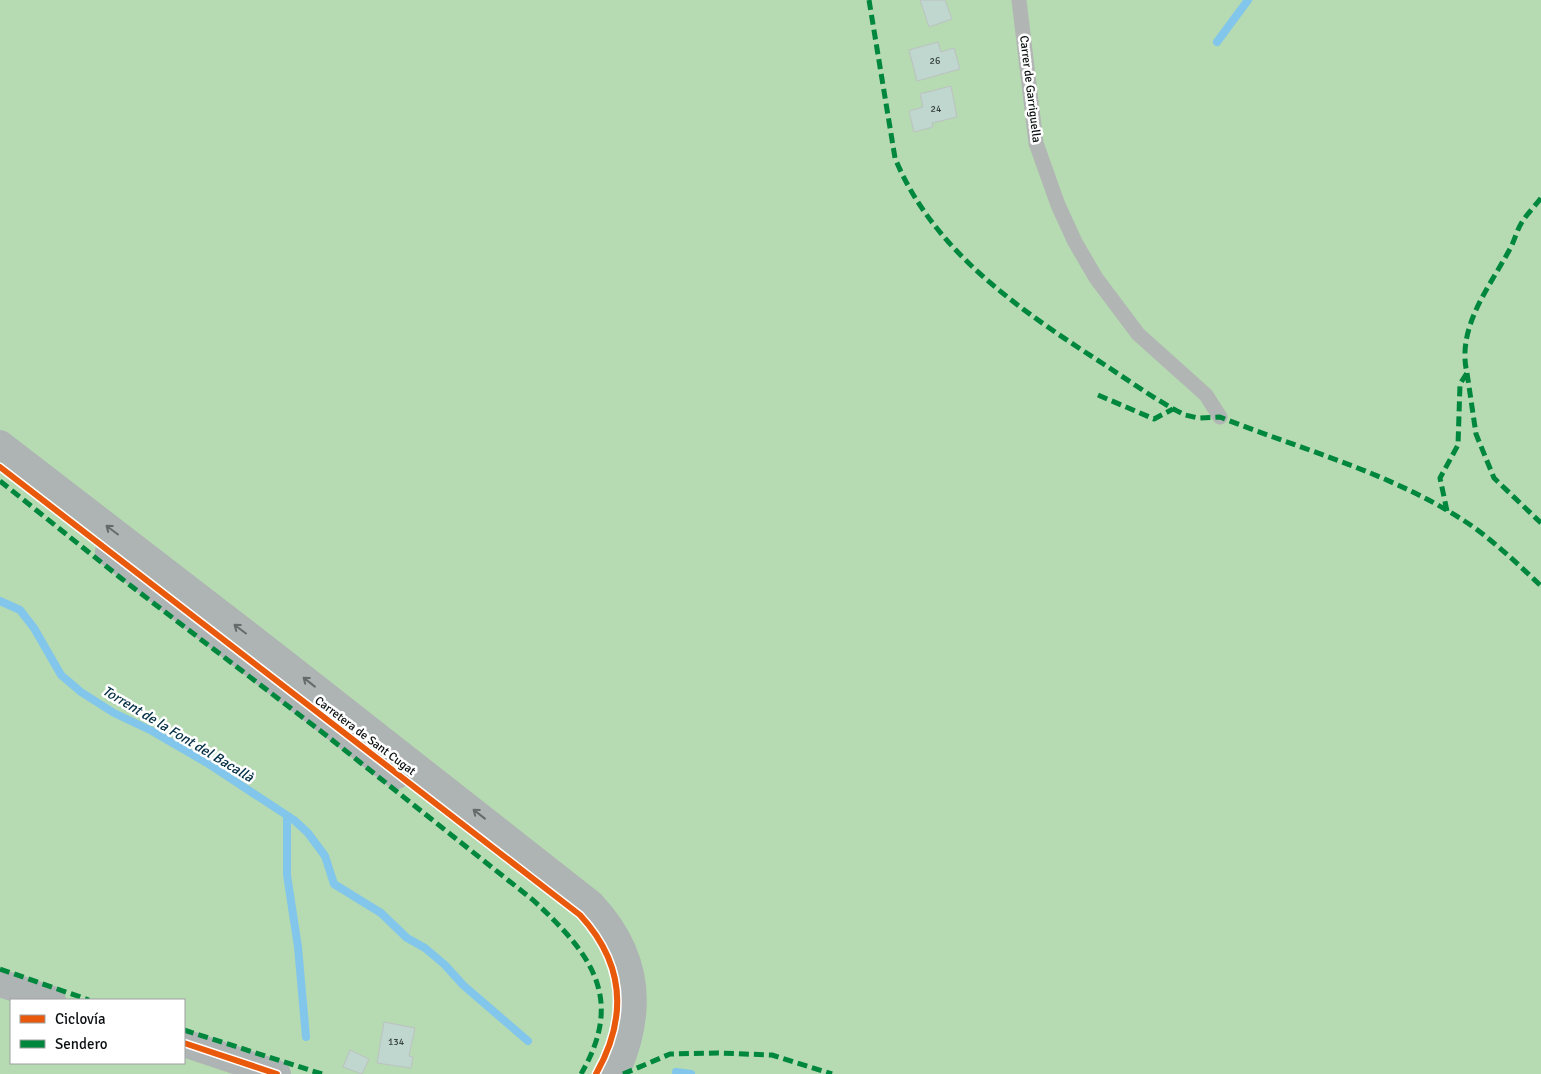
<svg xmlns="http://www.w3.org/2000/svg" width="1541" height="1074" font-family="Signika,sans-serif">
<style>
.forest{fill:#b6dab1;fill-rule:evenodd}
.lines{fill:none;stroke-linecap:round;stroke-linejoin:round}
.stream{stroke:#82c6eb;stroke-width:8}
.building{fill:#bfd7ce;stroke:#bcc2c1}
.lane{stroke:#b1b5b4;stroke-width:15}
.secondary{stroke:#aeb4b4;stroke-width:28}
.quiet{stroke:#00873e;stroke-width:5;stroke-dasharray:10 5;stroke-linecap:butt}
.cycleway-casing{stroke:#fff;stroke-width:9}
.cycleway{stroke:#e8590c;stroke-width:6}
.oneway{stroke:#656a6a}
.labels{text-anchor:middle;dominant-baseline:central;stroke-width:5;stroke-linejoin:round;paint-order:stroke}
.number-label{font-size:10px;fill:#384240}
.street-label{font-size:12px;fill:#0b1010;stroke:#fff}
.water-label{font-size:14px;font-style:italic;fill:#052f45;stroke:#fff}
</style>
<rect width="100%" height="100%" fill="#e8f1f0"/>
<path class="forest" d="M 0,0 L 1541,0 L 1541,1074 L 0,1074 ZM 11,1000 L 184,1000 L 184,1063 L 11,1063 Z"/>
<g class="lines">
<path class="stream" d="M 1217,42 L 1248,0
M 0,601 L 20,610 L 34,628 L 61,675 L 81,692 L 114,713 L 152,731 L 207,763 L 294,820 L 308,833 L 325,856 L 334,884 L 381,913 L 407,938 L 425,948 L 445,965 L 463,985 L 528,1041
M 287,816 L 287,875 L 298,947 L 306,1037
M 676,1072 L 691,1074"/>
</g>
<path class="building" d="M 920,0 L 945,0 L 952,19 L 929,27 Z
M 938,42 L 941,52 L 954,48 L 960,69 L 917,81 L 909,50 Z
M 951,86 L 957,117 L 932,123 L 933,127 L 914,132 L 909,111 L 923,107 L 920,94 Z
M 384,1022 L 415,1028 L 409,1056 L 413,1057 L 411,1068 L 377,1063 Z
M 350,1050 L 369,1059 L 362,1074 L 343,1067 Z"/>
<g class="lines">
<path class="lane" d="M 1019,0 L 1036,143 L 1058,205 L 1075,242 L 1096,278 L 1138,334 L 1206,395 L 1220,417"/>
<path class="secondary" d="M 0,444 L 279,659 L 591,904 C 639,955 644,1011 615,1074
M 109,552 L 397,775
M 0,983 L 52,1000
M 184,1043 L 277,1074"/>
<path class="quiet" d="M 869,0 L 895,158 C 933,252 1023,312 1105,365 C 1131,382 1157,401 1185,415 L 1198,418 L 1220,417 C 1305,451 1396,474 1472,526 C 1497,544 1519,565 1541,586
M 1467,373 L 1476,434 L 1494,478 L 1541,523
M 1098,395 L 1154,419 L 1173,409
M 0,481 L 122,579 L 327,736 L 533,900 C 590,953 626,997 581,1074
M 1447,511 L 1440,478 L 1458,445 L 1460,384 L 1467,373 C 1456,327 1491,285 1511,247 C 1515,239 1517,230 1522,222 C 1527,214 1535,206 1541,198
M 0,969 L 89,1000
M 184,1030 L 322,1074
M 623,1074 L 670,1054 L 718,1053 L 772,1055 L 832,1074"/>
<defs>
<path id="cycleway" d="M 0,467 L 580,915 C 625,964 628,1017 596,1074
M 184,1043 L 277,1074"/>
</defs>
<use href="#cycleway" class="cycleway-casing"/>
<use href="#cycleway" class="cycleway"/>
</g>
<defs><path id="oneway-shaft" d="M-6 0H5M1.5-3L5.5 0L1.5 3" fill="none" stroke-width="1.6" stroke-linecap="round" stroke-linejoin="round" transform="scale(1.25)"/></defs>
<g class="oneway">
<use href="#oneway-shaft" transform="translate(112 530) rotate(-143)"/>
<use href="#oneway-shaft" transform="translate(240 629) rotate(-143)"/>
<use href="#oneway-shaft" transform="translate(309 682) rotate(-142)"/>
<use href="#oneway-shaft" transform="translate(479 814) rotate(-142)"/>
</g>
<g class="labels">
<g class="number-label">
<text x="935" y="61">26</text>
<text x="936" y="109">24</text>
<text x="396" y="1042">134</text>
</g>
<g class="street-label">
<text transform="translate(1030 89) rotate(83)">Carrer de Garriguella</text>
<text transform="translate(365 736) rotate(37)">Carretera de Sant Cugat</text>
</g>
<g class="water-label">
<text transform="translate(178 734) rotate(31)">Torrent de la Font del Bacallà</text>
</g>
</g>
<rect x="10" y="999" width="175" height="65" fill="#ffffff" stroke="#9d9f9f"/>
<rect x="20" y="1015" width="25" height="8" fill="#e8590c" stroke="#9d9f9f"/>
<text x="55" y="1024" font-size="15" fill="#0b1010">Ciclovía</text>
<rect x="20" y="1040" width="25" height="8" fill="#00873e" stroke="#9d9f9f"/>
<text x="55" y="1049" font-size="15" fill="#0b1010">Sendero</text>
</svg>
